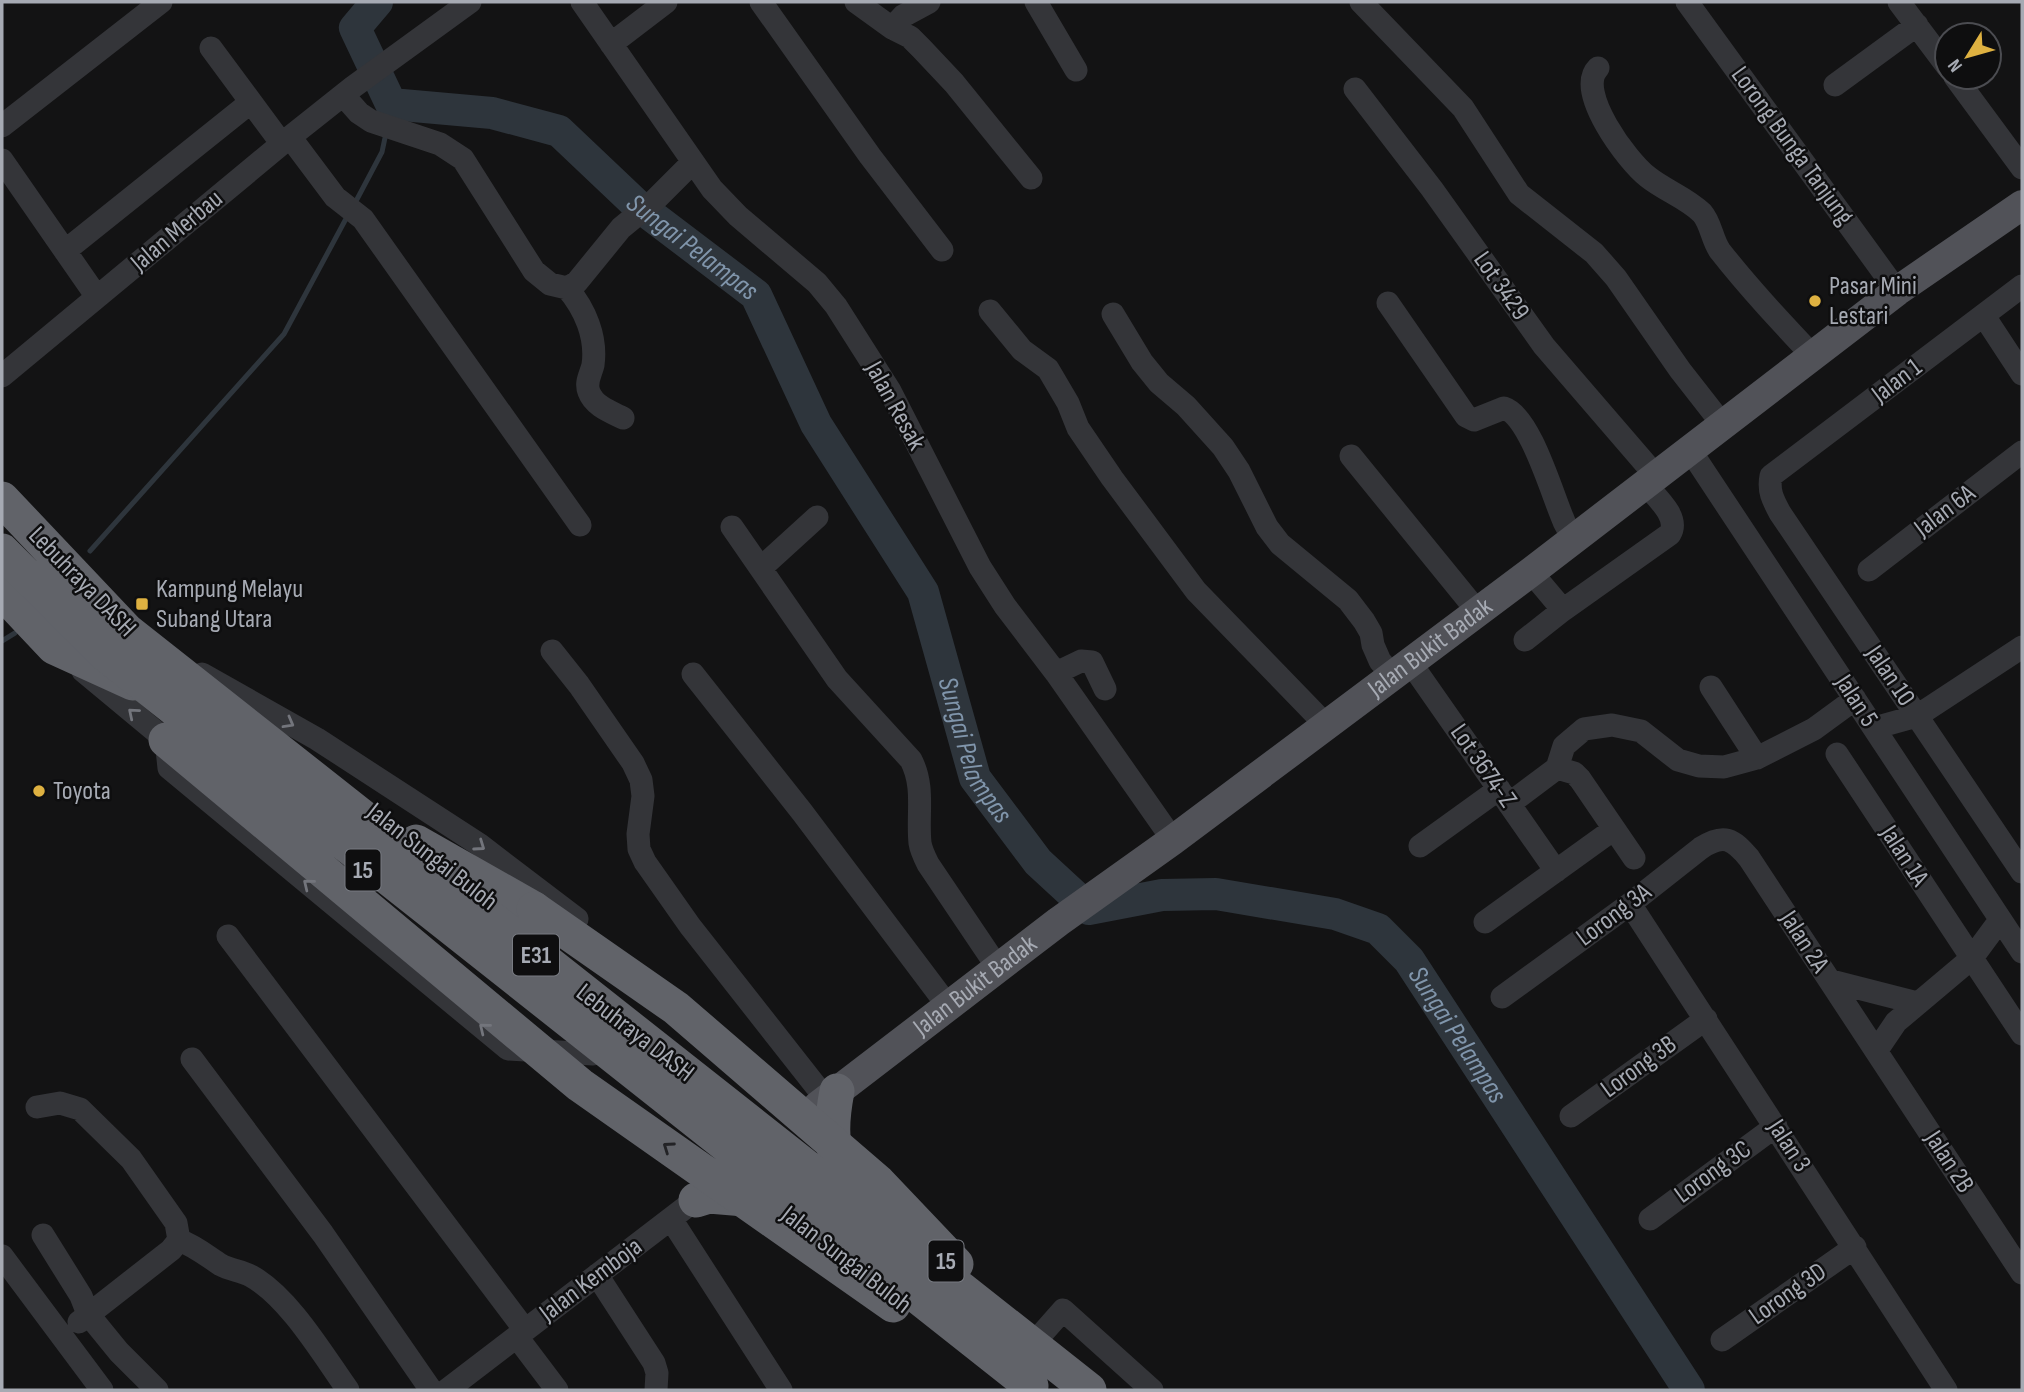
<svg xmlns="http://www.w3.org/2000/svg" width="2024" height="1392" font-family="'Sofia Sans Condensed',sans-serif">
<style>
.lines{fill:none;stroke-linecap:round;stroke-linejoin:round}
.stream{stroke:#2e353c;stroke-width:5}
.river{stroke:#2e353c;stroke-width:32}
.minor{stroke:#343539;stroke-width:23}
.major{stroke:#515258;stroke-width:30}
.highway{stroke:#616369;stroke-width:35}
.highway-bridge{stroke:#616369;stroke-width:35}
.oneway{stroke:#73757c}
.oneway2{stroke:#232326}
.poi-dot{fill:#deb141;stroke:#0e0e0f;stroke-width:2.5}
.labels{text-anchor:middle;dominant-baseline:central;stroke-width:5;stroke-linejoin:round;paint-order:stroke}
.shield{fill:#0e0e0f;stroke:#787b82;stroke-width:2}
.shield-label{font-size:24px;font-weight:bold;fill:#a6aab3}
.street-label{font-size:26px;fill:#a6aab3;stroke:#0e0e0f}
.poi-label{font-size:26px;fill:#a6aab3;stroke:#0e0e0f;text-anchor:start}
.water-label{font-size:28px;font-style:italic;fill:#8095ab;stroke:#0e0e0f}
</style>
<rect width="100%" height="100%" fill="#131314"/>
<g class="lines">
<path class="stream" d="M 388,119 L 391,104
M 355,203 L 382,152 L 386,133
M 90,551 L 284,334 L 348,215
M 2,641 L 15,633"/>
<path class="river" id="s1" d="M 377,2 L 355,28 L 391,104 L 492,113 L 559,131 L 636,204 L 756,295 L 816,424 L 923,592 L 975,778 L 1038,862 L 1089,909 L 1162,895 L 1216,894 L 1335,914 L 1378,929 L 1409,960 L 1689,1390"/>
<path class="minor" d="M 582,2 L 712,189 L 738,216 L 817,283 L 836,306 L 890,391 L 980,567 L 1005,606 L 1056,673 L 1173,840
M 761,2 L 870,156 L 942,250
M 856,2 L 892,28 L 910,37 L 921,48 L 954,83 L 1031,178
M 1036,2 L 1076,70
M 1361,2 L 1463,108 L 1519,194 L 1594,253 L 1616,278 L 1680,370 L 1723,425
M 1687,2 L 1897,291
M 1899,2 L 1947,66
M 892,28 L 903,16 L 929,2
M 611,44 L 666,2
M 211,48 L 282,144
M 1598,68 C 1575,91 1627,161 1648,177 C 1664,190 1687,198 1702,213 C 1711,223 1712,240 1720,251 C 1749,288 1781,322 1813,356
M 1955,77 L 2022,168
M 1835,85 L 1917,25
M 1355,89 L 1432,189 L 1544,346 L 1656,476
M 343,95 L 359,113 L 371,121 L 440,144 L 463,159 L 534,271 L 550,284 L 567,288 L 577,282 L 621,228 L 655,200 L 693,162
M 2,126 L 161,2
M 290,137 L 335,197 L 363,219 L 580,525
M 2,160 L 97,297
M 65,251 L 251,102
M 2022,286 L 1771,476 C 1768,491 1773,500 1780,513 L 2022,872
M 567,288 C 585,309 597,337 593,365 C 591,374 585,382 589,392 C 594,406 611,412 623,418
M 1388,303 L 1466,416 L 1474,420 L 1504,408 C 1530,416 1552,494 1563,519 C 1565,526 1570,532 1575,538
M 990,311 L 1022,350 L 1048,369 L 1068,403 L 1078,428 L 1112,478 L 1196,591 L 1325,724
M 1113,314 L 1142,362 L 1159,383 L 1186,406 L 1223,447 L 1239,471 L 1267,527 L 1280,544 L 1348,600 L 1364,621 L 1371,633 L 1373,645 L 1380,661 L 1392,675
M 1984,316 L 2022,374
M 2,376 L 290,137 L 353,87 L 470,2
M 1690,450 L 2022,952
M 1351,456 L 1478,612
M 732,527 L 837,679 L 911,760 C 925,787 917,814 920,843 C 921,850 925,858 928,864 L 998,968
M 761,568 L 817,517
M 1869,570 L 2022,452
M 1531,572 L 1563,610
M 1525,640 L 1563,610 L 1670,534 C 1680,517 1656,497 1645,484
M 552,651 L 579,685 L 633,763 L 641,780 L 643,796 L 638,834 L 639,849 L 645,862 L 690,926 L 826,1099
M 1410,662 L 1556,871
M 83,671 L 166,740 L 169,768 L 508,1049 L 593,1054
M 1056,673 L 1081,661 L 1092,662 L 1105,689
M 202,674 L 317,739 L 480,845 L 577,919
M 693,674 L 802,812 L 948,1006
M 1711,687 L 1757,758
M 1874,728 L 1917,716 L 2022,647
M 1837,754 L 2022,1034
M 1557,768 L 1574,773 L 1580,779 L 1634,858
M 1509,804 L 1557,768 L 1564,746 L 1584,729 L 1612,725 L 1641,731 L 1678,760 L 1699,766 L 1724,767 L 1757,758 L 1814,729 L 1855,699
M 1420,846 L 1499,789
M 1630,904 L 1946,1390
M 1485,922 L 1614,829
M 228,936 L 525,1330
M 1831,981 L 1917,1003
M 1502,997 L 1630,904 L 1701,848 C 1724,833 1733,839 1749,858 L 2022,1273
M 1877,1050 L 1896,1022 L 1972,958 L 2000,920
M 192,1059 L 323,1234 L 431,1390
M 37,1107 L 60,1103 L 80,1109 L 131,1159 L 176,1223 L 179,1240
M 1571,1116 L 1706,1019
M 671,1219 L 781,1390
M 1650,1219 L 1776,1126
M 43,1235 L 81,1296 L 88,1314 L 119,1352 L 157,1390
M 179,1240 C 195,1246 207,1256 221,1265 C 230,1270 242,1271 251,1276 C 289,1297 323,1355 348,1390
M 2,1256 L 102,1390
M 597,1275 L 654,1363 L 657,1373 L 656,1390
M 79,1322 L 171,1250 L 179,1240
M 1040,1336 L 1063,1310 L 1152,1390
M 517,1337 L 557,1390
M 1722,1340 L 1855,1247
M 447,1390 L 707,1191"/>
<path class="major" id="s2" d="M 818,1106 L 1058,922 L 1173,840 L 1531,572 L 1897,291 L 2022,205"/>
<path class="highway" d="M 2,592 L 54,647 L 133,683
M 416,842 L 534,909
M 837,1091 C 832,1117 830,1142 839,1167
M 696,1200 L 709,1196 L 757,1200"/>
<path class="highway-bridge" d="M 2,499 L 127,631 L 1089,1390
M 2,551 L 104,653 L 1031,1386
M 166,740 L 580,1085 L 893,1305
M 534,909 L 676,1008 L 878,1182 L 956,1264"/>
</g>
<defs><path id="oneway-chevron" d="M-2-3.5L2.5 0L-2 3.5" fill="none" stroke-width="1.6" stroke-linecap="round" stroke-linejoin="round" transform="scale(1.75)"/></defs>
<g class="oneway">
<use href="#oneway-chevron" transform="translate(133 713) rotate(-140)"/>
<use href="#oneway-chevron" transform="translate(289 723) rotate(29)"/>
<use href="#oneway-chevron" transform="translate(480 846) rotate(35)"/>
<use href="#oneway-chevron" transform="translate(308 884) rotate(-141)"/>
<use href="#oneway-chevron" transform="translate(484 1028) rotate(-141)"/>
</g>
<use class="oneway2" href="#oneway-chevron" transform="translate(668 1147) rotate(-145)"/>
<g class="poi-dot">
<circle cx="1815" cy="301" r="7"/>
<rect x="135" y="597" width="14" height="14" rx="3.5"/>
<circle cx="39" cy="791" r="7"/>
</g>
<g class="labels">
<g class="shield">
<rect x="345.5" y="849.5" width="35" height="41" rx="5"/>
<rect x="513" y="934.5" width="46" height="41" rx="5"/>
<rect x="928.5" y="1240.5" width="35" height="41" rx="5"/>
</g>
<g class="shield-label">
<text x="363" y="870">15</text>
<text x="536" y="955">E31</text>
<text x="946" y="1261">15</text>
</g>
<g class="street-label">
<text transform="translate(1792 146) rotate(54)">Lorong Bunga Tanjung</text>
<text transform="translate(177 231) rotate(-40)">Jalan Merbau</text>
<text transform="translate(1501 286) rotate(55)">Lot 3429</text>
<text transform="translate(1897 381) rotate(-37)">Jalan 1</text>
<text transform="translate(895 406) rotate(61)">Jalan Resak</text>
<text transform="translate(1945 511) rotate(-37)">Jalan 6A</text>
<text transform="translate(82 582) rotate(46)">Lebuhraya DASH</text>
<text stroke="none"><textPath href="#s2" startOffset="765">Jalan Bukit Badak</textPath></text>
<text transform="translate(1890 676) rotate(56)">Jalan 10</text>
<text transform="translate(1856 701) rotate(57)">Jalan 5</text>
<text transform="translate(1483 766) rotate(55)">Lot 3674-Z</text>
<text transform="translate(1904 856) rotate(57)">Jalan 1A</text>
<text transform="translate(432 857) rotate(38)">Jalan Sungai Buloh</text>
<text transform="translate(1614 915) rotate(-37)">Lorong 3A</text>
<text transform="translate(1804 942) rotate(57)">Jalan 2A</text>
<text stroke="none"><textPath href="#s2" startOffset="198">Jalan Bukit Badak</textPath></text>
<text transform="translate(635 1033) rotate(38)">Lebuhraya DASH</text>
<text transform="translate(1639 1067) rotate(-36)">Lorong 3B</text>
<text transform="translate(1789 1146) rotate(57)">Jalan 3</text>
<text transform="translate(1949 1162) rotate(57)">Jalan 2B</text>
<text transform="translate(1713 1172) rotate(-36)">Lorong 3C</text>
<text transform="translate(846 1260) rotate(38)">Jalan Sungai Buloh</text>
<text transform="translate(591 1280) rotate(-37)">Jalan Kemboja</text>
<text transform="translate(1788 1294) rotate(-35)">Lorong 3D</text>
</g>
<g class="poi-label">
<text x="1829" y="286">Pasar Mini<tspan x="1829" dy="30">Lestari</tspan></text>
<text x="156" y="589">Kampung Melayu<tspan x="156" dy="30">Subang Utara</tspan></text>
<text x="53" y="791">Toyota</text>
</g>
<g class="water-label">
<text stroke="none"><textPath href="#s1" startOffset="466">Sungai Pelampas</textPath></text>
<text stroke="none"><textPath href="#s1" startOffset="1054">Sungai Pelampas</textPath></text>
<text stroke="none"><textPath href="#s1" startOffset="1682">Sungai Pelampas</textPath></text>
</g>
</g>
<rect width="2024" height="1392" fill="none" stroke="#a6aab3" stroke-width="7"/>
<g transform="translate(1968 56) rotate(233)"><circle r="33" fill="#0e0e0f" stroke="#4b4c51" stroke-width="2"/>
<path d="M0-5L12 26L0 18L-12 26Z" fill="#deb141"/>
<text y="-10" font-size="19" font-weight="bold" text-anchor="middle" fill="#a6aab3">N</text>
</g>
</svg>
